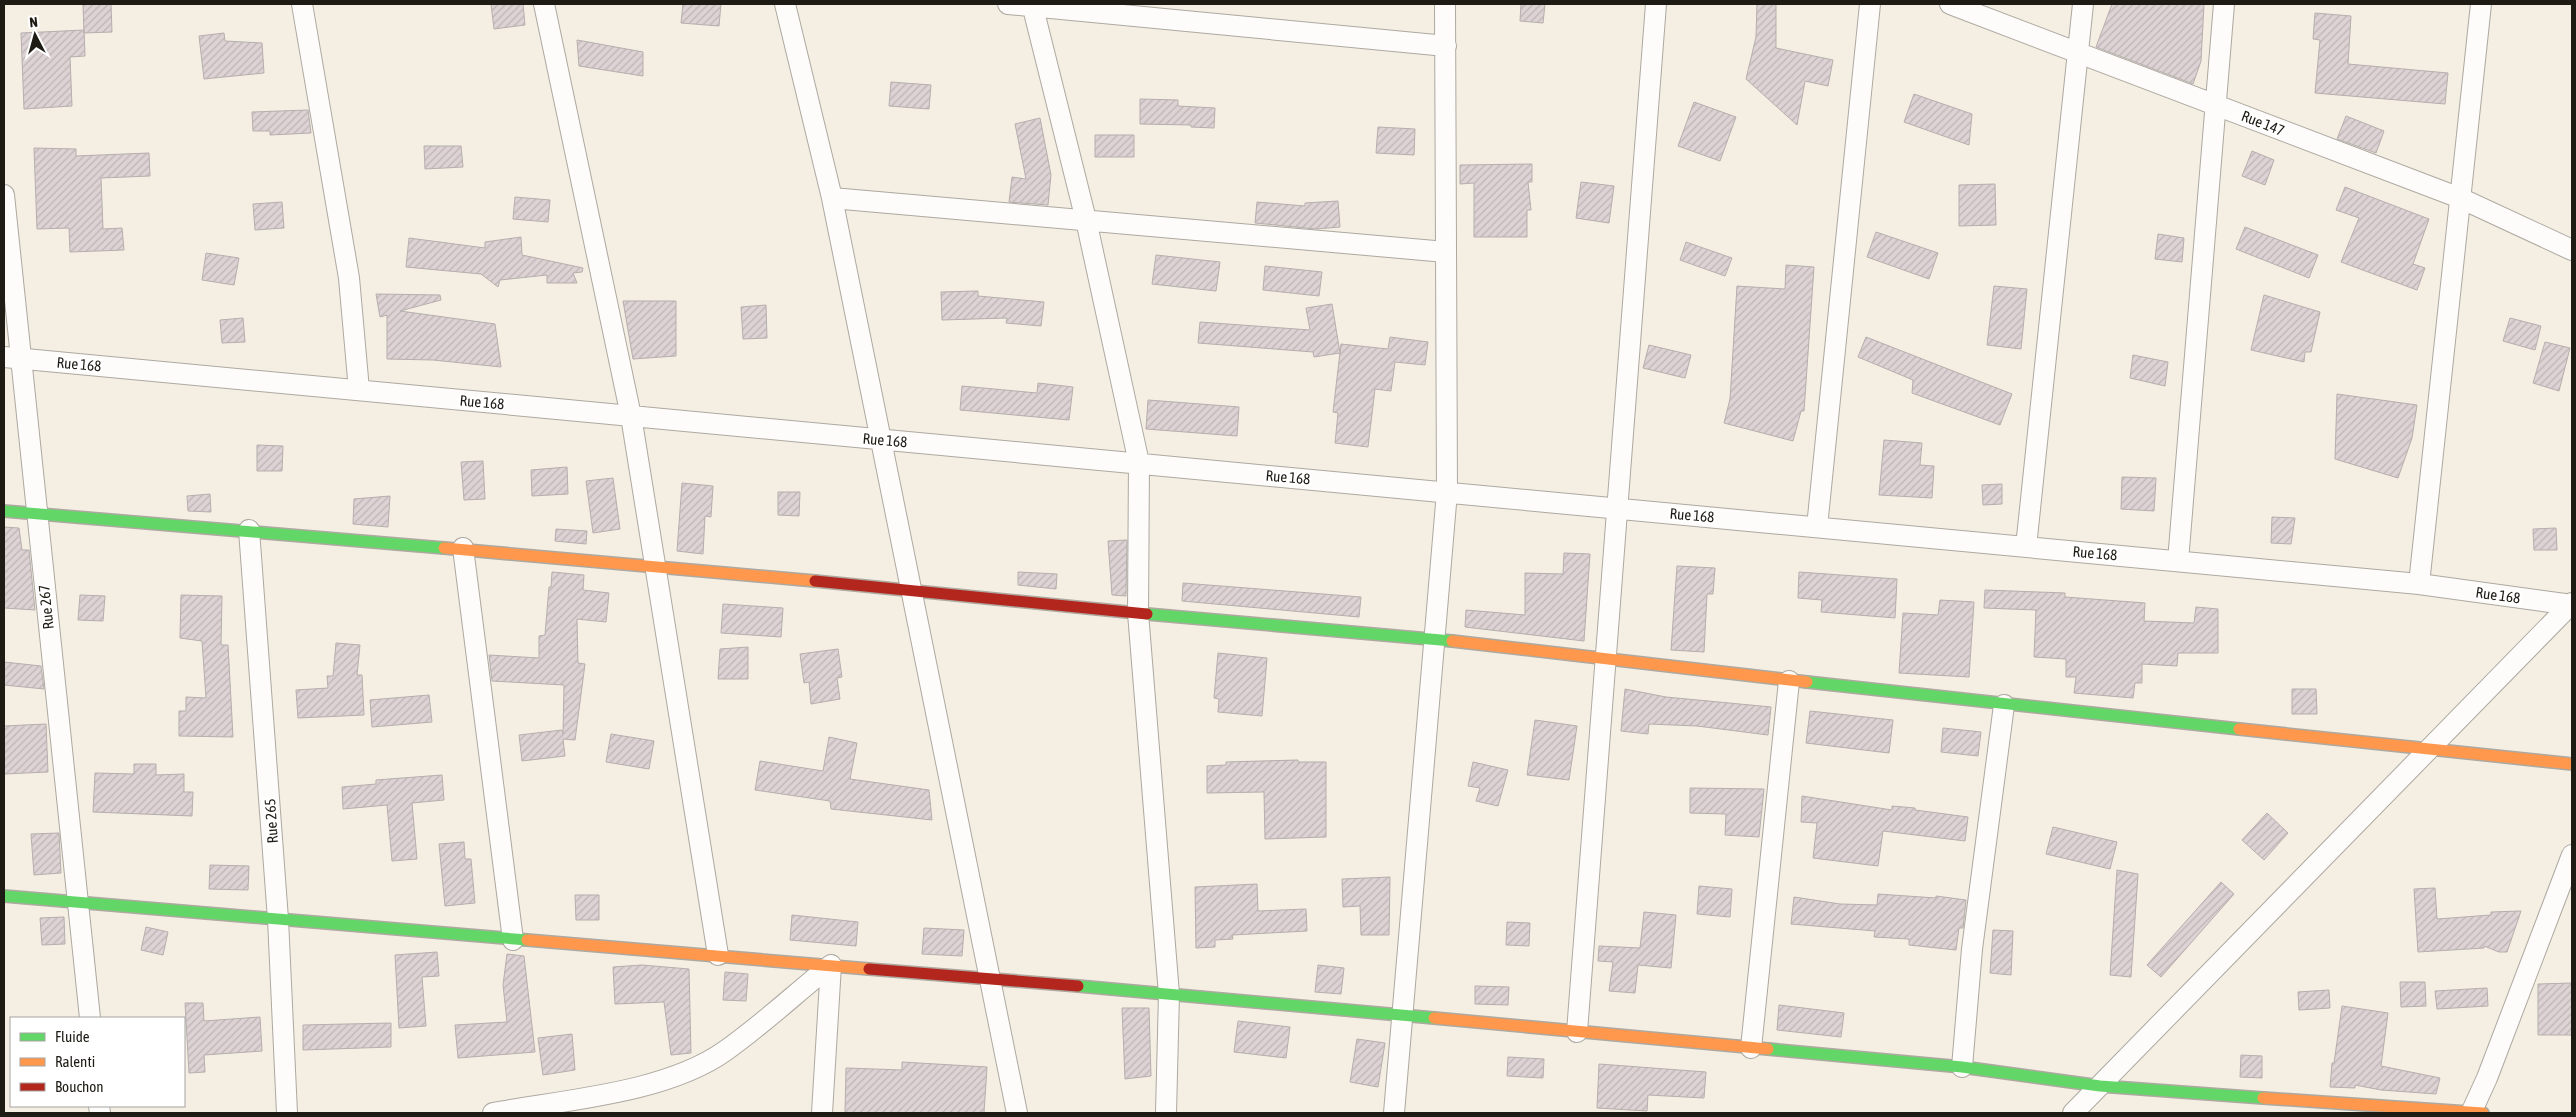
<svg xmlns="http://www.w3.org/2000/svg" width="2576" height="1117" font-family="'Asap Condensed',sans-serif">
<style>
.building{fill:url(#building-hatch);stroke:#b5afad}
.lines{fill:none;stroke-linecap:round;stroke-linejoin:round}
.street-casing{stroke:#ada9a0;stroke-width:22}
.fast-casing{stroke:#ada9a0;stroke-width:14}
.slow-casing{stroke:#ada9a0;stroke-width:14}
.jam-casing{stroke:#ada9a0;stroke-width:14}
.street{stroke:#fdfcfb;stroke-width:20}
.fast{stroke:#63d668;stroke-width:11}
.slow{stroke:#ff974d;stroke-width:11}
.jam{stroke:#b3261e;stroke-width:11}
.labels{text-anchor:middle;dominant-baseline:central;stroke-width:5;stroke-linejoin:round;paint-order:stroke}
.street-label{font-size:15px;fill:#1e1b14;stroke:#fff}
</style>
<defs>
<pattern id="building-hatch" width="6" height="6" patternUnits="userSpaceOnUse" patternTransform="scale(1.25)"><rect width="6" height="6" fill="#ddd2d4"/><path d="M-1 1l2-2M0 6l6-6M5 7l2-2" fill="none" stroke="#bdb4b5"/></pattern>
</defs>
<rect width="100%" height="100%" fill="#f4eee3"/>
<path class="building" d="M 83,4 L 111,4 L 112,32 L 84,33 Z
M 491,4 L 523,4 L 525,25 L 494,29 Z
M 683,4 L 721,4 L 719,26 L 681,23 Z
M 1521,4 L 1545,4 L 1543,23 L 1520,21 Z
M 1757,4 L 1776,4 L 1776,48 L 1833,60 L 1828,86 L 1805,81 L 1797,125 L 1746,79 L 1756,37 Z
M 2112,4 L 2204,4 L 2201,61 L 2193,84 L 2096,47 Z
M 2315,13 L 2351,16 L 2348,64 L 2448,73 L 2445,104 L 2315,93 L 2320,40 L 2313,39 Z
M 84,30 L 85,56 L 70,57 L 72,106 L 24,109 L 21,33 Z
M 224,33 L 225,41 L 262,43 L 264,73 L 204,79 L 199,36 Z
M 577,40 L 643,52 L 643,76 L 579,66 Z
M 891,82 L 931,85 L 929,109 L 889,106 Z
M 1914,94 L 1972,114 L 1969,145 L 1904,122 Z
M 1140,99 L 1178,100 L 1178,106 L 1215,108 L 1214,128 L 1191,127 L 1191,125 L 1140,124 Z
M 1694,102 L 1736,117 L 1720,161 L 1678,146 Z
M 308,110 L 311,133 L 270,135 L 270,131 L 253,131 L 252,112 Z
M 2346,116 L 2384,131 L 2376,153 L 2337,139 Z
M 1040,118 L 1051,175 L 1048,205 L 1009,202 L 1012,177 L 1026,179 L 1015,124 Z
M 1378,127 L 1415,129 L 1414,155 L 1376,153 Z
M 1095,135 L 1134,135 L 1134,157 L 1095,157 Z
M 424,146 L 461,146 L 463,167 L 425,169 Z
M 34,148 L 76,149 L 76,156 L 149,153 L 150,176 L 101,178 L 103,229 L 122,228 L 124,250 L 70,252 L 69,228 L 37,229 Z
M 2252,151 L 2274,160 L 2265,185 L 2242,176 Z
M 1532,164 L 1532,182 L 1528,182 L 1531,210 L 1527,210 L 1527,237 L 1474,237 L 1474,183 L 1460,184 L 1460,165 Z
M 1581,182 L 1614,186 L 1609,223 L 1576,218 Z
M 1995,184 L 1996,225 L 1959,226 L 1959,185 Z
M 2345,187 L 2429,219 L 2413,264 L 2425,268 L 2417,290 L 2341,262 L 2359,218 L 2336,210 Z
M 515,197 L 550,200 L 548,222 L 513,219 Z
M 1338,201 L 1340,227 L 1316,229 L 1255,223 L 1257,202 L 1305,206 L 1305,203 Z
M 282,202 L 284,228 L 255,230 L 253,204 Z
M 2245,227 L 2318,255 L 2309,278 L 2236,249 Z
M 1876,232 L 1938,253 L 1929,279 L 1867,257 Z
M 2158,234 L 2184,238 L 2182,262 L 2155,259 Z
M 521,237 L 522,255 L 583,268 L 582,272 L 573,273 L 577,283 L 547,283 L 547,275 L 500,280 L 498,287 L 481,274 L 406,267 L 409,238 L 485,248 L 485,242 Z
M 1686,242 L 1732,258 L 1725,276 L 1680,260 Z
M 206,253 L 239,258 L 234,285 L 202,280 Z
M 1156,255 L 1220,262 L 1216,291 L 1152,284 Z
M 1786,265 L 1814,267 L 1804,411 L 1801,411 L 1793,441 L 1724,423 L 1730,399 L 1737,286 L 1785,289 Z
M 1265,266 L 1322,272 L 1319,296 L 1263,290 Z
M 1994,286 L 2027,289 L 2021,349 L 1987,345 Z
M 978,291 L 978,296 L 1044,302 L 1041,326 L 1006,323 L 1007,318 L 942,320 L 941,292 Z
M 376,294 L 440,295 L 441,300 L 400,311 L 495,324 L 501,367 L 433,360 L 387,359 L 387,315 L 380,317 Z
M 2264,295 L 2320,312 L 2311,352 L 2305,352 L 2304,362 L 2251,350 Z
M 623,301 L 676,301 L 676,356 L 633,359 Z
M 1332,304 L 1340,353 L 1314,357 L 1313,352 L 1198,343 L 1200,322 L 1310,330 L 1306,308 Z
M 766,305 L 767,338 L 743,339 L 741,307 Z
M 243,318 L 245,342 L 222,343 L 220,320 Z
M 2510,318 L 2541,326 L 2535,350 L 2503,341 Z
M 1390,337 L 1428,342 L 1425,365 L 1395,362 L 1391,391 L 1375,389 L 1368,447 L 1335,443 L 1338,413 L 1333,412 L 1341,344 L 1388,349 Z
M 1866,337 L 2012,394 L 2000,425 L 1912,393 L 1913,380 L 1858,357 Z
M 2545,342 L 2570,348 L 2559,391 L 2533,383 Z
M 1649,345 L 1691,355 L 1685,378 L 1643,368 Z
M 2133,355 L 2168,362 L 2165,386 L 2130,378 Z
M 1038,383 L 1073,387 L 1069,420 L 960,410 L 962,386 L 1037,393 Z
M 2337,394 L 2417,405 L 2412,438 L 2398,478 L 2335,459 Z
M 1148,400 L 1239,407 L 1237,436 L 1146,429 Z
M 1884,440 L 1922,443 L 1920,465 L 1934,466 L 1932,498 L 1879,495 Z
M 257,445 L 283,446 L 282,471 L 257,471 Z
M 483,461 L 485,499 L 464,500 L 461,462 Z
M 567,467 L 568,494 L 532,496 L 531,470 Z
M 2122,477 L 2156,478 L 2154,511 L 2121,509 Z
M 613,478 L 620,529 L 593,533 L 586,481 Z
M 682,483 L 713,486 L 711,517 L 705,516 L 703,554 L 677,551 Z
M 2002,484 L 2002,504 L 1983,505 L 1982,485 Z
M 778,492 L 800,492 L 799,516 L 778,515 Z
M 210,494 L 211,512 L 188,511 L 187,496 Z
M 390,496 L 388,527 L 353,524 L 354,499 Z
M 2272,517 L 2295,518 L 2291,544 L 2271,543 Z
M 4,527 L 19,528 L 22,550 L 29,550 L 35,610 L 4,608 Z
M 2556,528 L 2557,550 L 2534,550 L 2533,529 Z
M 556,529 L 587,531 L 586,544 L 555,541 Z
M 1127,540 L 1126,596 L 1112,595 L 1108,541 Z
M 1564,553 L 1590,554 L 1584,641 L 1465,627 L 1466,610 L 1525,615 L 1525,573 L 1563,574 Z
M 1677,566 L 1715,568 L 1713,594 L 1707,594 L 1704,652 L 1671,650 Z
M 552,572 L 584,575 L 583,590 L 609,593 L 606,622 L 577,619 L 578,663 L 585,664 L 575,740 L 563,739 L 565,756 L 522,761 L 519,735 L 562,730 L 563,734 L 564,685 L 492,681 L 489,655 L 539,658 L 539,636 L 545,635 L 549,587 L 551,587 Z
M 1018,572 L 1057,574 L 1056,589 L 1018,585 Z
M 1799,572 L 1897,579 L 1895,618 L 1821,612 L 1822,600 L 1798,598 Z
M 1183,583 L 1361,597 L 1359,617 L 1182,601 Z
M 1985,590 L 2065,593 L 2065,597 L 2145,603 L 2144,621 L 2194,623 L 2196,607 L 2218,609 L 2218,653 L 2178,653 L 2177,666 L 2142,664 L 2142,683 L 2135,683 L 2133,698 L 2074,693 L 2076,677 L 2066,677 L 2066,659 L 2034,657 L 2036,610 L 1984,608 Z
M 80,595 L 105,596 L 103,621 L 78,620 Z
M 181,595 L 222,596 L 221,645 L 228,645 L 233,737 L 179,736 L 179,711 L 186,711 L 186,697 L 206,698 L 202,641 L 180,638 Z
M 1940,600 L 1974,602 L 1969,677 L 1899,673 L 1903,613 L 1938,615 Z
M 723,604 L 783,608 L 781,637 L 721,633 Z
M 336,643 L 360,645 L 357,675 L 362,675 L 364,715 L 298,718 L 296,690 L 328,688 L 327,676 L 333,676 Z
M 748,647 L 748,679 L 718,679 L 720,649 Z
M 838,649 L 842,677 L 837,678 L 840,699 L 811,704 L 809,682 L 804,683 L 800,654 Z
M 1218,653 L 1267,658 L 1262,716 L 1218,712 L 1219,699 L 1214,698 Z
M 4,662 L 41,666 L 44,689 L 4,685 Z
M 1625,689 L 1666,697 L 1771,707 L 1768,735 L 1697,726 L 1649,724 L 1648,734 L 1621,731 Z
M 2292,689 L 2316,689 L 2317,714 L 2292,714 Z
M 429,695 L 432,722 L 372,727 L 370,700 Z
M 1810,711 L 1893,720 L 1889,753 L 1806,743 Z
M 1535,720 L 1577,726 L 1569,780 L 1527,775 Z
M 46,724 L 48,772 L 4,774 L 4,726 Z
M 1943,728 L 1981,732 L 1978,756 L 1941,752 Z
M 611,734 L 654,741 L 649,769 L 606,762 Z
M 829,737 L 857,743 L 850,779 L 929,790 L 932,820 L 831,809 L 830,801 L 755,790 L 760,761 L 823,771 Z
M 1298,760 L 1298,762 L 1326,762 L 1326,837 L 1265,839 L 1264,792 L 1207,793 L 1207,766 L 1226,765 L 1226,762 Z
M 1473,762 L 1508,770 L 1498,806 L 1476,801 L 1480,788 L 1468,786 Z
M 134,764 L 156,764 L 156,775 L 184,774 L 184,792 L 193,792 L 192,816 L 93,812 L 95,773 L 134,774 Z
M 442,775 L 444,800 L 412,803 L 417,859 L 392,861 L 387,805 L 343,809 L 342,787 L 376,784 L 376,780 Z
M 1690,788 L 1764,789 L 1759,837 L 1725,835 L 1726,814 L 1690,813 Z
M 1802,796 L 1892,810 L 1892,806 L 1915,808 L 1915,810 L 1968,817 L 1965,841 L 1883,831 L 1878,866 L 1813,858 L 1817,823 L 1801,822 Z
M 2267,813 L 2288,833 L 2264,860 L 2242,840 Z
M 2053,827 L 2117,842 L 2110,869 L 2046,854 Z
M 59,833 L 61,873 L 34,875 L 31,834 Z
M 464,842 L 465,859 L 471,859 L 475,903 L 445,906 L 439,844 Z
M 210,865 L 249,866 L 248,890 L 209,889 Z
M 2117,870 L 2138,874 L 2131,977 L 2110,975 Z
M 1390,877 L 1389,935 L 1361,935 L 1360,906 L 1343,907 L 1342,879 Z
M 2221,882 L 2234,894 L 2161,977 L 2147,965 Z
M 1257,884 L 1258,911 L 1306,909 L 1307,931 L 1232,935 L 1233,939 L 1215,940 L 1215,947 L 1196,948 L 1195,887 Z
M 1699,886 L 1732,889 L 1730,917 L 1697,914 Z
M 2435,888 L 2437,919 L 2491,915 L 2491,912 L 2521,911 L 2507,952 L 2499,952 L 2484,946 L 2484,948 L 2418,952 L 2414,889 Z
M 1878,894 L 1936,898 L 1936,896 L 1966,900 L 1963,928 L 1959,928 L 1956,950 L 1909,945 L 1909,939 L 1874,937 L 1875,931 L 1791,924 L 1794,897 L 1840,904 L 1877,905 Z
M 575,895 L 599,895 L 599,920 L 576,920 Z
M 1644,912 L 1676,915 L 1671,968 L 1638,965 L 1635,993 L 1609,991 L 1613,962 L 1598,961 L 1599,946 L 1640,948 Z
M 792,915 L 858,922 L 856,946 L 790,940 Z
M 64,917 L 65,944 L 42,945 L 40,918 Z
M 1507,922 L 1530,923 L 1529,946 L 1506,945 Z
M 146,927 L 168,932 L 163,955 L 141,950 Z
M 924,928 L 964,930 L 962,956 L 922,954 Z
M 1993,930 L 2013,931 L 2011,975 L 1990,973 Z
M 437,952 L 439,976 L 422,977 L 426,1026 L 399,1028 L 395,955 Z
M 507,954 L 524,956 L 535,1052 L 458,1058 L 455,1025 L 507,1022 L 503,985 Z
M 642,965 L 689,969 L 691,1053 L 671,1055 L 664,1002 L 615,1004 L 613,967 Z
M 1318,965 L 1344,968 L 1341,994 L 1315,992 Z
M 725,972 L 748,974 L 746,1001 L 723,1000 Z
M 2400,982 L 2425,982 L 2426,1006 L 2401,1007 Z
M 2572,983 L 2572,1035 L 2538,1035 L 2538,984 Z
M 1475,986 L 1509,987 L 1508,1005 L 1475,1004 Z
M 2487,988 L 2488,1006 L 2437,1009 L 2435,991 Z
M 2329,990 L 2330,1008 L 2299,1010 L 2298,992 Z
M 185,1003 L 203,1003 L 204,1021 L 260,1017 L 262,1051 L 204,1055 L 205,1072 L 189,1073 Z
M 1779,1005 L 1844,1013 L 1841,1037 L 1777,1030 Z
M 2342,1006 L 2388,1013 L 2381,1066 L 2440,1078 L 2436,1094 L 2381,1090 L 2355,1085 L 2355,1088 L 2330,1087 L 2332,1063 L 2334,1063 Z
M 1122,1008 L 1149,1008 L 1151,1076 L 1125,1079 Z
M 1238,1021 L 1290,1027 L 1286,1058 L 1234,1052 Z
M 391,1023 L 391,1047 L 303,1050 L 303,1025 Z
M 572,1034 L 575,1070 L 543,1075 L 538,1038 Z
M 1357,1039 L 1385,1043 L 1378,1087 L 1350,1082 Z
M 2241,1055 L 2262,1056 L 2262,1078 L 2240,1077 Z
M 1508,1057 L 1544,1059 L 1543,1078 L 1507,1076 Z
M 902,1062 L 987,1067 L 984,1113 L 845,1113 L 846,1068 L 902,1070 Z
M 1599,1064 L 1706,1072 L 1704,1098 L 1648,1095 L 1647,1111 L 1597,1108 Z"/>
<g class="lines">
<defs>
<path id="street" d="M 302,4 L 349,278 L 359,390
M 544,4 L 631,416 L 718,955
M 785,4 L 832,198 L 1017,1113
M 1008,4 L 1446,46
M 1032,4 L 1086,220 L 1139,463 L 1138,613 L 1169,994 L 1166,1113
M 1950,4 L 2460,198 L 2572,250
M 4,195 L 90,1018
M 832,198 L 1446,252
M 4,357 L 2419,584 L 2572,605
M 1817,527 L 1870,4
M 249,530 L 278,919 L 287,1113
M 2026,547 L 2083,4
M 463,548 L 513,940
M 2178,561 L 2224,4
M 2419,584 L 2481,4
M 1577,1032 L 1656,4
M 1751,1048 L 1789,681
M 1962,1067 L 1972,949 L 2004,705
M 99,1106 L 100,1113
M 493,1113 C 564,1100 666,1093 725,1051 C 762,1025 796,993 831,965
M 822,1113 L 831,965
M 1394,1113 L 1447,492 L 1445,4
M 2073,1113 L 2572,603
M 2471,1113 L 2487,1078 L 2572,855"/>
<path id="fast" d="M 4,511 L 444,548
M 1147,614 L 1452,641
M 1807,682 L 2239,729
M 4,896 L 527,940
M 1078,986 L 1434,1018
M 1768,1049 L 1962,1067 L 2100,1086 L 2263,1098"/>
<path id="slow" d="M 444,548 L 815,581
M 1452,641 L 1807,682
M 2239,729 L 2572,764
M 527,940 L 869,969
M 1434,1018 L 1768,1049
M 2263,1098 L 2483,1113"/>
<path id="jam" d="M 815,581 L 1147,614
M 869,969 L 1078,986"/>
</defs>
<use href="#street" class="street-casing"/>
<use href="#fast" class="fast-casing"/>
<use href="#slow" class="slow-casing"/>
<use href="#jam" class="jam-casing"/>
<use href="#street" class="street"/>
<use href="#fast" class="fast"/>
<use href="#slow" class="slow"/>
<use href="#jam" class="jam"/>
</g>
<g class="labels">
<g class="street-label">
<text transform="translate(2263 123) rotate(21)">Rue 147</text>
<text transform="translate(79 364) rotate(5)">Rue 168</text>
<text transform="translate(482 402) rotate(5)">Rue 168</text>
<text transform="translate(885 440) rotate(5)">Rue 168</text>
<text transform="translate(1288 477) rotate(5)">Rue 168</text>
<text transform="translate(1692 515) rotate(5)">Rue 168</text>
<text transform="translate(2095 553) rotate(5)">Rue 168</text>
<text transform="translate(2498 595) rotate(8)">Rue 168</text>
<text transform="translate(46 607) rotate(-96)">Rue 267</text>
<text transform="translate(271 821) rotate(-94)">Rue 265</text>
</g>
</g>
<rect width="2576" height="1117" fill="none" stroke="#1e1b14" stroke-width="10"/>
<rect x="10" y="1017" width="175" height="90" fill="#ffffff" stroke="#a5a4a1"/>
<rect x="20" y="1033" width="25" height="8" fill="#63d668" stroke="#a5a4a1"/>
<text x="55" y="1042" font-size="15" fill="#1e1b14">Fluide</text>
<rect x="20" y="1058" width="25" height="8" fill="#ff974d" stroke="#a5a4a1"/>
<text x="55" y="1067" font-size="15" fill="#1e1b14">Ralenti</text>
<rect x="20" y="1083" width="25" height="8" fill="#b3261e" stroke="#a5a4a1"/>
<text x="55" y="1092" font-size="15" fill="#1e1b14">Bouchon</text>
<g transform="translate(35 35) rotate(354)" stroke="#ffffff" stroke-width="4" paint-order="stroke">
<path d="M0-4L9 19L0 12L-9 19Z" fill="#1e1b14"/>
<text y="-8" font-size="14" font-weight="bold" text-anchor="middle" fill="#1e1b14">N</text>
</g>
</svg>
